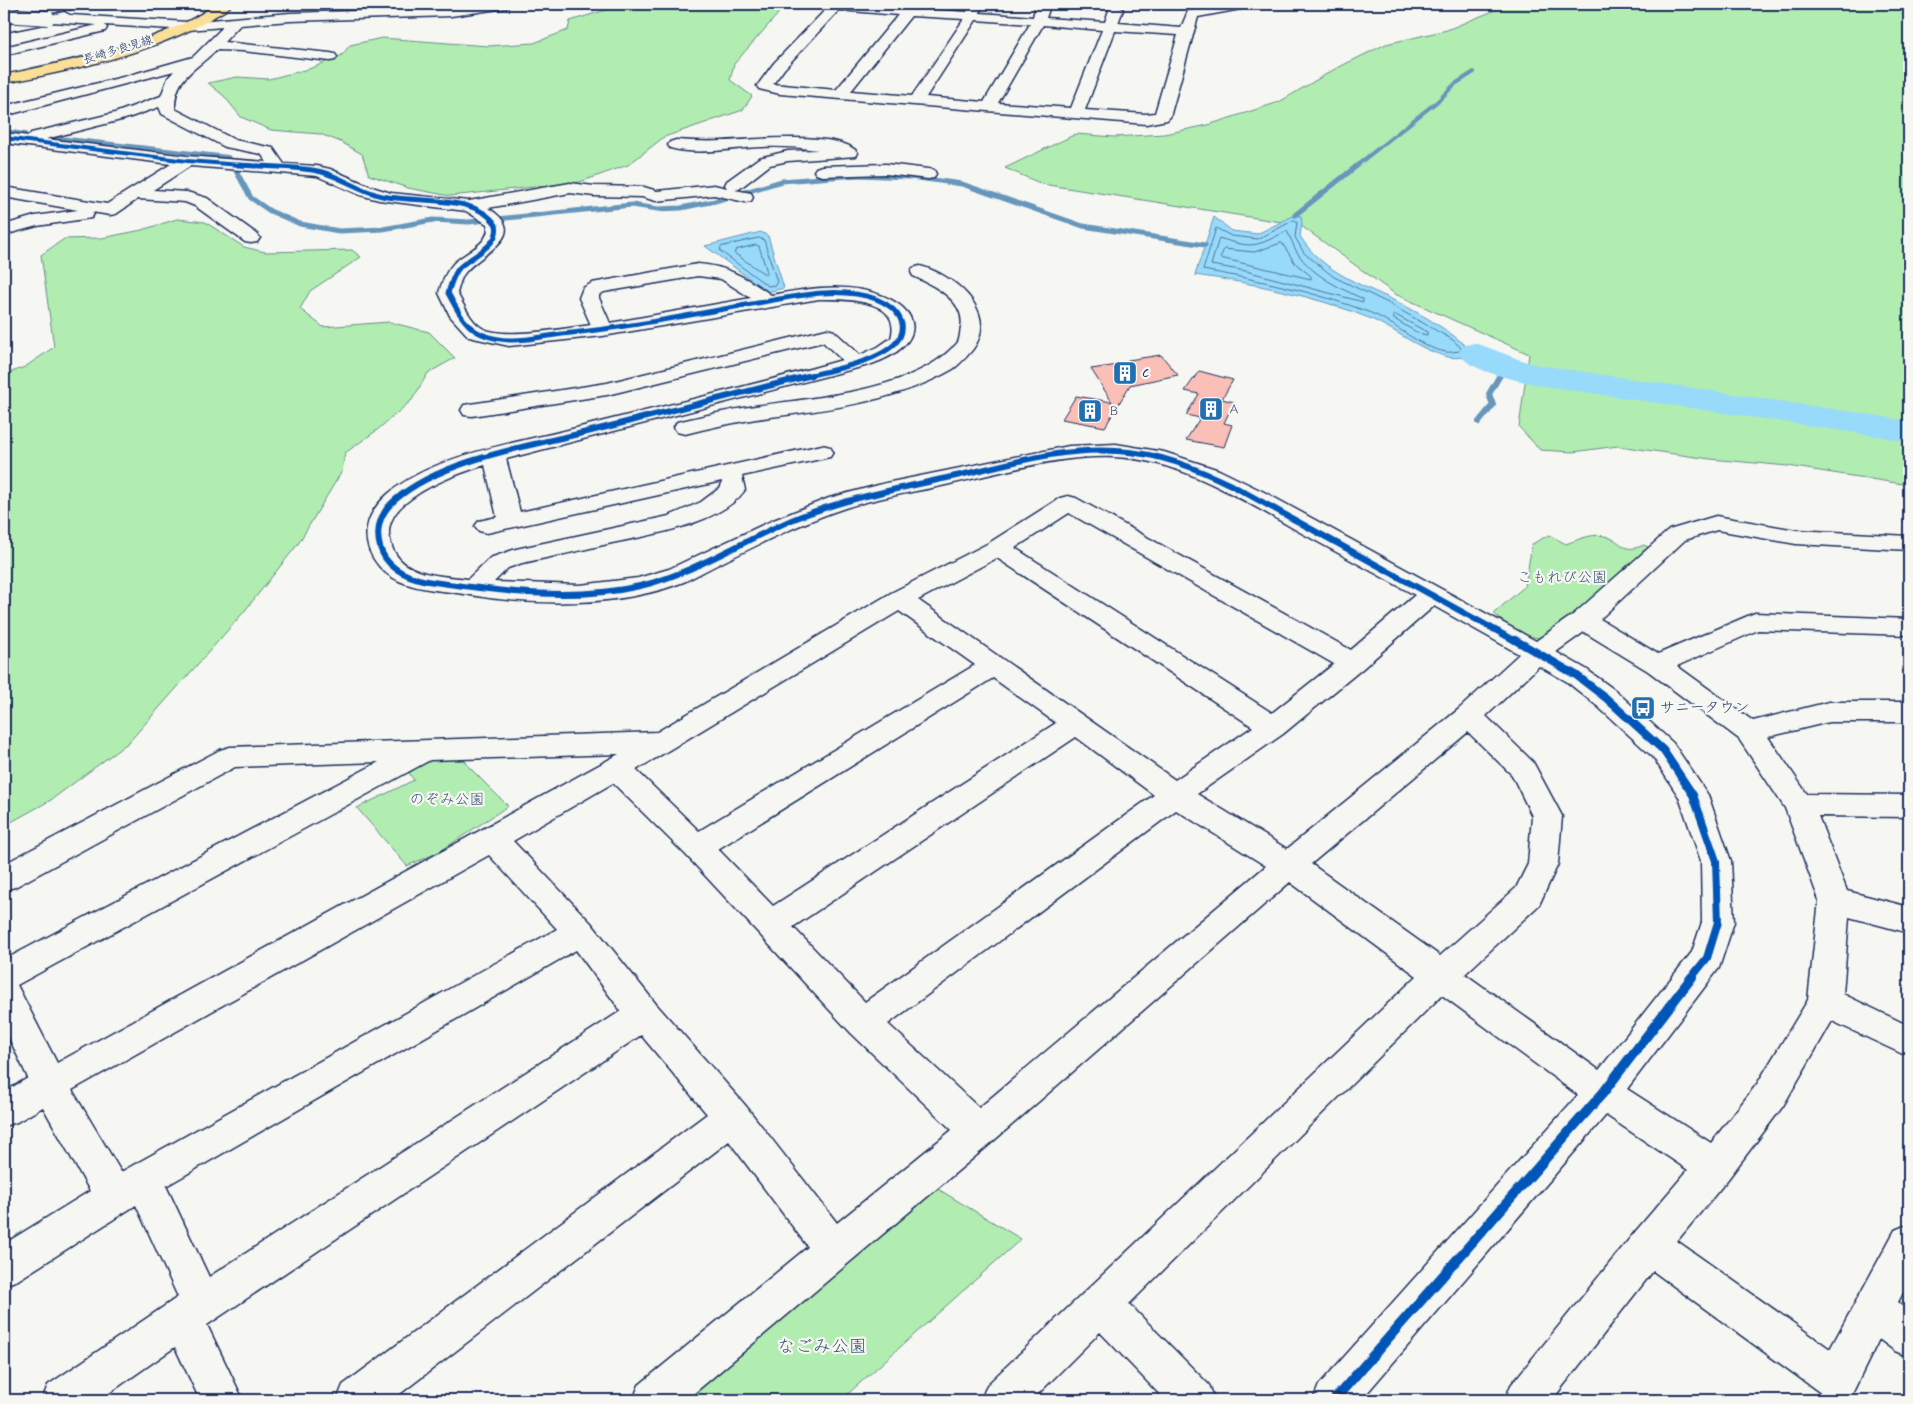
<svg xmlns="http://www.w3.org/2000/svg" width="1913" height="1404" font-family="Kalam,'Klee One',sans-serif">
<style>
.green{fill:#b1ecb1;stroke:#668e88}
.water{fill:#98daf9;stroke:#6696bb}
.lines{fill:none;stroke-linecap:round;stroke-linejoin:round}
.shore{stroke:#4d739c;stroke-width:1}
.stream-far2{stroke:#6696bb;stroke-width:4}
.stream-far1{stroke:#6696bb;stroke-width:5}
.stream{stroke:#6696bb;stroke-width:6}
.river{fill:#98daf9;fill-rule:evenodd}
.building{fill:#fabfb6;stroke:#1b2f5e}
.minor-casing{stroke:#1b2f5e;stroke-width:3}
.major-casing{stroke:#1b2f5e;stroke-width:3}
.minor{fill:#f6f6f2;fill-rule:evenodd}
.major{fill:#fbdf96;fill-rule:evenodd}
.rail{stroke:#1b2f5e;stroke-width:2;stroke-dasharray:4 2;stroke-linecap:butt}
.minor-bridge-casing{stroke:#1b2f5e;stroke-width:16;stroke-linecap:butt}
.minor-bridge{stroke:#f6f6f2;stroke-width:14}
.cycleway-far4-casing{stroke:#f6f6f2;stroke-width:5.5}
.cycleway-far3-casing{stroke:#f6f6f2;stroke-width:7}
.cycleway-far2-casing{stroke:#f6f6f2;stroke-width:9}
.cycleway-far1-casing{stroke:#f6f6f2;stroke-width:11}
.cycleway-casing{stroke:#f6f6f2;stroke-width:13}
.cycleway-far4{stroke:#0057b8;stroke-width:4}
.cycleway-far3{stroke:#0057b8;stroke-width:5}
.cycleway-far2{stroke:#0057b8;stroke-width:6}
.cycleway-far1{stroke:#0057b8;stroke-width:8}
.cycleway{stroke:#0057b8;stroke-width:10}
.labels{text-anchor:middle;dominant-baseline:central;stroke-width:4.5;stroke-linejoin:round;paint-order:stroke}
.far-street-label{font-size:12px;fill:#1b2f5e;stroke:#f6f6f2}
.far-poi-label{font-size:12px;fill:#1b2f5e;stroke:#f6f6f2;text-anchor:start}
.park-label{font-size:15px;fill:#39556f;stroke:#f6f6f2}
.poi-label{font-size:15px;fill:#1b2f5e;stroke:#f6f6f2;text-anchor:start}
.near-park-label{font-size:18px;fill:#39556f;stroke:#f6f6f2}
</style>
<rect width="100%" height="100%" fill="#f6f6f2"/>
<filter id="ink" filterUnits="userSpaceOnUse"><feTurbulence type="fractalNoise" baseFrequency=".02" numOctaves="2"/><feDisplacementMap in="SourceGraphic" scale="10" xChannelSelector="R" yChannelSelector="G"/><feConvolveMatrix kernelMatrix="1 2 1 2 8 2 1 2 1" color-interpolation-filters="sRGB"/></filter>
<g filter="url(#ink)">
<path class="green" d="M 614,4 L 775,4 L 778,14 L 734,64 L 730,80 L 752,96 L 743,110 L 664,137 L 628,165 L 580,182 L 450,196 L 408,188 L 369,175 L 362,154 L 341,142 L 320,134 L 271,130 L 241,117 L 224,96 L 208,83 L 237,77 L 269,79 L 312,68 L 342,55 L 350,45 L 382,38 L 488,46 L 534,43 L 568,30 L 570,21 L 609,9 Z
M 1510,4 L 1909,4 L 1909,485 L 1788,466 L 1710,459 L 1618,446 L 1573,452 L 1540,450 L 1519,427 L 1529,354 L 1395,294 L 1300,225 L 1042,184 L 1005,168 L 1076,134 L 1114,137 L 1164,134 L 1208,125 L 1279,102 L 1335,69 L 1386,44 L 1447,30 Z
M 177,219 L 205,222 L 244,247 L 265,252 L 352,250 L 361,257 L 310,291 L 300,309 L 323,327 L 389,322 L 429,332 L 455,358 L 428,373 L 412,400 L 376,431 L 345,453 L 342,471 L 298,544 L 243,613 L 129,742 L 51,800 L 4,826 L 4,375 L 25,367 L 54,347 L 41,255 L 64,239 L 102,238 L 142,230 Z
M 1549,535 L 1566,544 C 1580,539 1594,532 1608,537 C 1625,543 1622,554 1644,545 L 1648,547 L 1548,639 C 1526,638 1508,629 1494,613 L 1525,586 L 1532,544 Z
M 461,754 L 469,767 L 508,806 L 439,852 L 407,866 L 357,808 L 414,780 L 409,773 L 428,759 Z
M 933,1186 L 1021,1239 L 841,1400 L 675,1400 Z"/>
<path class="water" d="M 1295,215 L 1301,216 L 1302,223 L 1300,236 C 1319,268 1354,282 1387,297 C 1418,312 1449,329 1474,353 C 1466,358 1453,359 1444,356 C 1417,348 1395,329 1369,318 C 1315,296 1253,283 1195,275 L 1214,217 L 1232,231 L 1257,234 Z
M 761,232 L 768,236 L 784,288 L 768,292 L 705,246 Z"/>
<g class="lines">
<path class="shore" d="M 1295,220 L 1297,223 L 1295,237 L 1304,253 L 1334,277 L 1386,302 L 1453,340 L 1461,348 L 1461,351 C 1456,351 1450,353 1446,352 C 1418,347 1396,323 1371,313 C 1317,292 1259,280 1203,270 L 1216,228 L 1231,236 L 1258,239 Z
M 1287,231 C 1291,238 1293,246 1297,252 C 1311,275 1340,288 1363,299 L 1363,302 L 1246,271 L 1211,265 L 1219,238 C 1254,249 1255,247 1287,231 Z
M 759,238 L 764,240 L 777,282 L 775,285 L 768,286 L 720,251 L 721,247 Z
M 1282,243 L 1295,263 L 1311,276 L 1311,279 L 1220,258 L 1224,249 L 1254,252 Z
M 756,245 L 759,246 L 767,272 L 766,275 L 734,253 L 736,250 Z
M 1396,315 L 1427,332 L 1427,335 L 1418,333 L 1394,319 L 1393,316 Z"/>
<path class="stream-far2" d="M 4,131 L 25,134
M 50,137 L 228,157 L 231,161
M 1356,166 L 1439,100 L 1455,84 L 1474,72"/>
<path class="stream-far1" d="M 235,169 L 251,198 L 270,211 L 300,224 L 339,231 L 383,229 L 433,220 L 469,222 L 632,205 L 658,209 L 681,208 L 715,201 L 782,181 L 858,175 L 910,177 L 962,184 L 1083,226 L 1205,245
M 1295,215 L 1358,165
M 1500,376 L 1505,367"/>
<path class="stream" d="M 1479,422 L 1493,405 L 1489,394 L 1500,375"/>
<path class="river" d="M 1474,343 C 1496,349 1516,360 1538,365 L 1886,417 L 1909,422 L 1909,443 L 1884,437 L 1538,385 C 1515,379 1472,373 1458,353 L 1463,346 Z"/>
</g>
<path class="building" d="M 1161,355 L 1178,375 L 1130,385 L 1105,427 L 1062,419 L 1076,396 L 1112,402 L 1091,369 L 1125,364 L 1128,360 Z
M 1199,371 L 1233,380 L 1222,399 L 1234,402 L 1224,423 L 1232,425 L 1224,447 L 1186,440 L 1200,418 L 1186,415 L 1199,394 L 1185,391 Z"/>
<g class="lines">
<defs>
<path id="minor" d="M 4,4 L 19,4 L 18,7 L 4,10 Z
M 481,4 L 512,4 L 506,8 L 451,16 L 290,21 L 240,25 L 224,42 L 330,53 L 335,54 L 337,57 L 335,60 L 330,61 L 243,51 L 216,50 C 196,70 174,77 175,109 L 235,140 L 273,148 L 284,164 L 317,166 L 330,169 L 372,187 L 391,193 L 469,201 L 570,183 L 594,186 L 644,187 L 657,191 L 714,185 L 727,188 L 725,185 L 727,181 L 759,158 L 788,151 L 818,150 C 799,147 779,146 760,147 C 731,148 699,156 670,148 L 668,145 L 670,142 L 676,140 C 691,141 707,142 723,141 C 750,140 842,130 858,153 L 856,156 L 788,161 L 770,165 L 739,189 L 735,190 L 751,193 L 753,197 L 751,201 L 745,202 L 714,195 L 656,201 L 642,197 L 594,196 L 570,193 L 488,208 C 534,236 478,253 464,274 C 460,280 459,287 457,293 C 464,305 470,321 482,328 C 502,340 567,328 591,325 L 579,298 L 583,288 L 592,283 L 698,264 C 727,266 747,278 771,295 C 801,290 831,284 862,290 C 923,302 933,344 869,365 L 506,459 L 520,512 L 822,445 L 830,447 L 833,452 L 830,457 L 742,476 L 745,490 C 721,524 650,535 612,543 C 582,550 552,557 522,563 L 508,568 L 494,582 L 580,585 L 638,578 L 669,569 L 771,521 L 829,498 L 886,483 L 1069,446 L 1116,444 L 1164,452 L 1219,470 L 1264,492 L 1536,641 L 1574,614 L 1669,530 L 1716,516 L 1796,530 L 1909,536 L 1909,550 L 1796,544 L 1717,530 L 1685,540 L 1600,619 L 1658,654 L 1755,613 L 1909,619 L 1909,635 L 1758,630 L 1677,666 L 1753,721 L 1829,702 L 1909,702 L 1909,722 L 1829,722 L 1768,737 L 1807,794 L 1909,795 L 1909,817 L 1818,816 L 1847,891 L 1909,907 L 1909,933 L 1849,917 L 1843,994 L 1909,1026 L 1909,1057 L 1832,1021 L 1783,1106 L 1728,1179 L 1677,1241 L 1830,1349 L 1895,1230 L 1909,1224 L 1909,1281 L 1898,1302 L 1909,1311 L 1909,1357 L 1895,1351 L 1879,1339 L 1852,1394 L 1837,1400 L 1822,1394 L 1653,1271 L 1552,1400 L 1505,1400 L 1511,1385 L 1635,1232 L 1688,1170 L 1606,1115 L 1361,1400 L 1313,1400 L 1319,1385 L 1578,1095 L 1442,995 L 1129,1304 L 1209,1385 L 1215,1400 L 1165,1400 L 1100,1332 L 1032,1400 L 981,1400 L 987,1385 L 1417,976 L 1290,882 L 991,1143 L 686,1400 L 633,1400 L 639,1385 L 808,1247 L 729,1141 L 392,1400 L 337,1400 L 343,1385 L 707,1114 L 641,1035 L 207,1325 L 243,1400 L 200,1400 L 175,1347 L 99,1400 L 42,1400 L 48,1385 L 178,1297 L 136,1205 L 18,1280 L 4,1285 L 4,1244 L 90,1191 L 43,1107 L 17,1122 L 4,1126 L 4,1092 L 28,1078 L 4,1027 L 4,960 L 379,762 L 235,767 L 15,887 L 4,890 L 4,864 L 220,750 L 230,747 L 657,732 L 891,593 L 989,543 L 1060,498 L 1068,496 L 1076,498 L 1351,650 L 1415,595 C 1376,574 1337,552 1298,531 C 1241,499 1182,460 1114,457 C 1059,455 1004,472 950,484 C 915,492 879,497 845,508 C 803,522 763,542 723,562 C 710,568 698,575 686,581 C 621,608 531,606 464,594 C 435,589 399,590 379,566 C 358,541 365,514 388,494 C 434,455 511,444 568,430 C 659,407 752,386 842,360 L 823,342 L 607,395 L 472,416 L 464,415 L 461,410 L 464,405 L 607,383 L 827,329 L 834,331 L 860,355 L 878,347 L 891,338 C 903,298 843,299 819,299 L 603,336 L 509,346 L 469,337 L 450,316 L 439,293 C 442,282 445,273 453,264 C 463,253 493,243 487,224 L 466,211 L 379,200 L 360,195 L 317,176 L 190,166 L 153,190 L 187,192 L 207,198 L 257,234 L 260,238 L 257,242 L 251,243 L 245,242 L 195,206 L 185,202 L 138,199 L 116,214 L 110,215 L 92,212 L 94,214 L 91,218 L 37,226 L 4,235 L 4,225 L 35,216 L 78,210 L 4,197 L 4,187 L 107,204 L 171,164 L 4,143 L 4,133 L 29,136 L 31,133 L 115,113 L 161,96 L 168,78 L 174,71 L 4,116 L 4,106 L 123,77 L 193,57 L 223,27 L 188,30 L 105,25 L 107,28 L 105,31 L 4,55 L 4,47 L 97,25 L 53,22 L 4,32 L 4,24 L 64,12 L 70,15 L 188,22 L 290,13 L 451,8 ZM 159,107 L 162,114 L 225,147 L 261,154 L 267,162 L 187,156 L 46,139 L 125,119 ZM 698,276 L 721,279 L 751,298 L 610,323 L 599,298 L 599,295 L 604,292 ZM 485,465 L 497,517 L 479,521 L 475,526 L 479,531 L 487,533 L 722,481 L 721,487 L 701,502 L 669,516 L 516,549 L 490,558 L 468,579 C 445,576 408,576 395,553 C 392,549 391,543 390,539 C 386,527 394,513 403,505 C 426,485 457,474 485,465 ZM 1069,513 L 1334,664 L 1272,713 L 1015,548 ZM 997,558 L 1253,727 L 1175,780 L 918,600 ZM 1434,606 L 1519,654 L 1459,709 L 1287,849 L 1197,794 L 1283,734 L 1362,669 ZM 899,611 L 975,665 L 699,831 L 636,770 ZM 1584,632 L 1648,671 L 1739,739 L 1785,808 L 1819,900 L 1808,1000 L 1757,1084 L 1711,1143 L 1627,1089 L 1719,968 L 1734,922 L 1731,861 L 1708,795 L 1673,743 L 1616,691 L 1586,669 L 1556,652 ZM 1539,666 L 1566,681 L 1596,705 L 1653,757 L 1679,797 L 1701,861 L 1702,922 L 1692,952 L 1599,1070 L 1465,974 L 1539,905 L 1558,864 L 1562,816 L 1533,762 L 1486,716 ZM 993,678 L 1056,723 L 773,906 L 718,849 ZM 1468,732 L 1512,775 L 1532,816 L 1528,864 L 1516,888 L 1440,956 L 1311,864 ZM 1076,737 L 1154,795 L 865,1002 L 793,927 ZM 619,754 L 57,1063 L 17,985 L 430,760 ZM 613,783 L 686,855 L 851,1033 L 952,1130 L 837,1223 L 745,1105 L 656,1004 L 591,923 L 513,841 ZM 1176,810 L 1266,866 L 979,1108 L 888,1024 ZM 489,855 L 557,929 L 121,1172 L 72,1090 ZM 576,950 L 621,1011 L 209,1277 L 166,1186 Z
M 831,4 L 858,4 L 967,12 L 969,4 L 981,4 L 980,13 L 1033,17 L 1036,4 L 1046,4 L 1049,9 L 1046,18 L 1105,22 L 1109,10 L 1106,4 L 1118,4 L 1123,10 L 1118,23 L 1181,28 L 1188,11 L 1227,4 L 1252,4 L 1246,8 L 1198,17 L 1170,117 L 1167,120 L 1146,124 L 780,94 L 759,89 L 757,86 L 774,63 ZM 839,10 L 898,15 L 836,90 L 773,84 L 784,69 ZM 911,16 L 964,19 L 912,96 L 851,91 ZM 976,20 L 1030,24 L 984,102 L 926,97 ZM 1043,25 L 1102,30 L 1071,108 L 998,103 ZM 1115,31 L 1178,35 L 1155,113 L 1146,114 L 1085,110 Z
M 886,164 L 928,169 L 934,170 L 936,174 L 934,178 L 928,179 L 886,174 L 822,176 L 816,174 L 814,171 L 816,168 L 822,166 Z
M 920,266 C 958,276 1005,318 967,356 C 963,360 959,365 953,369 C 895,403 822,410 756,419 C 732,423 708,428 685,434 L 677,432 L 674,427 L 677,422 C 703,416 729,410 755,406 C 812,398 908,391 950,350 C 952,348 956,345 958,342 C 960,338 960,332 961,328 C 967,301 933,285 913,276 L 911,272 L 913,268 Z"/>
<path id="major" d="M 217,4 L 232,4 C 228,10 220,13 214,17 C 160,51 67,72 4,83 L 4,75 C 64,62 128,50 184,23 C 196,18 206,10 217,4 Z"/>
</defs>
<use href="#minor" class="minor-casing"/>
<use href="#major" class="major-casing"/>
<use href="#minor" class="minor"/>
<use href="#major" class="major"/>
<path class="rail" d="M 4,25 L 94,4"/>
<defs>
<path id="minor-bridge" d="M 4,15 L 48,18"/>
</defs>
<use href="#minor-bridge" class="minor-bridge-casing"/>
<use href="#minor-bridge" class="minor-bridge"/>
<defs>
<path id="cycleway-far4" d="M 4,138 L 187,161 L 255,166"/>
<path id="cycleway-far3" d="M 238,165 C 263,167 298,166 322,172 C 343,178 360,191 382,196 C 414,203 477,194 496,225 C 501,245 471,256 459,268 C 453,275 451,284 448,293 C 464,323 472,338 509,340 C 526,341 545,336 562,334 C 626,328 689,315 752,304 C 792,297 837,285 876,299 C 888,304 899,311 902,324 C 908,358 830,370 807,376"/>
<path id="cycleway-far2" d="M 812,375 C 737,394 662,413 587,432 C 529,446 441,460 395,500 C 380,513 375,528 380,547 C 386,568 407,577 427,581 C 496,591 571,602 640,586 C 694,573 742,541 794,519 C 846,498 901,488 956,476 C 1008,464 1063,447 1117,451 C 1159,453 1196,468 1233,486 L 1517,642"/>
<path id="cycleway-far1" d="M 1515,640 L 1576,675 L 1606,698 L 1663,750 L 1693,795 L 1716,861 L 1718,922 L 1707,958 L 1691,978"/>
<path id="cycleway" d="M 1334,1400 L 1603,1093 L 1692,977"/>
</defs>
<use href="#cycleway-far4" class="cycleway-far4-casing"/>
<use href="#cycleway-far3" class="cycleway-far3-casing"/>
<use href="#cycleway-far2" class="cycleway-far2-casing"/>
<use href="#cycleway-far1" class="cycleway-far1-casing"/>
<use href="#cycleway" class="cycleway-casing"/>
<use href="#cycleway-far4" class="cycleway-far4"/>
<use href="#cycleway-far3" class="cycleway-far3"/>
<use href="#cycleway-far2" class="cycleway-far2"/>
<use href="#cycleway-far1" class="cycleway-far1"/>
<use href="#cycleway" class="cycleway"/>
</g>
</g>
<defs>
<symbol id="building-square" viewBox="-11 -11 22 22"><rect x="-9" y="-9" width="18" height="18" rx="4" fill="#1f6fb2" stroke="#f6f6f2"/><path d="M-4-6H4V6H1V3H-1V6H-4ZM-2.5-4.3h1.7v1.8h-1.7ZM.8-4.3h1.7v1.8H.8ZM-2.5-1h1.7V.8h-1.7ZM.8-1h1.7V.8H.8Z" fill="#fff"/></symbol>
<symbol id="bus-square" viewBox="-11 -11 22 22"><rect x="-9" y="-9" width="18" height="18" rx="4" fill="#1f6fb2" stroke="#f6f6f2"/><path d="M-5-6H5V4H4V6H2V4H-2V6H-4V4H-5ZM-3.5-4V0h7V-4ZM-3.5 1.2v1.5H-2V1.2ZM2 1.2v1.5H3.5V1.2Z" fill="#fff"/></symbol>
</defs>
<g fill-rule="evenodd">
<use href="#building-square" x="1111" y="359" width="28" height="28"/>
<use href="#building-square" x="1197" y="395" width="28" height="28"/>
<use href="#building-square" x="1076" y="397" width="28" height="28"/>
<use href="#bus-square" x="1629" y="694" width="28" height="28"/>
</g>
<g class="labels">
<g class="far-street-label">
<text transform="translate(118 50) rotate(-17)">長崎多良見線</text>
</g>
<g class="far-poi-label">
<text x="1142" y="373">C</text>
<text x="1228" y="409">Ａ</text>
<text x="1108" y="411">Ｂ</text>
</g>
<g class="park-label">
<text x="1562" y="578">こもれび公園</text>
<text x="447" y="800">のぞみ公園</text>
</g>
<g class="poi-label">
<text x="1660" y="708">サニータウン</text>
</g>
<g class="near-park-label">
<text x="822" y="1347">なごみ公園</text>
</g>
</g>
<rect width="1913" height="1404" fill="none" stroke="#f6f6f2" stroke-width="20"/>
<rect x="10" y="10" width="1893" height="1384" fill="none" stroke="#1b2f5e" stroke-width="2" filter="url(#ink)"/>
</svg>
